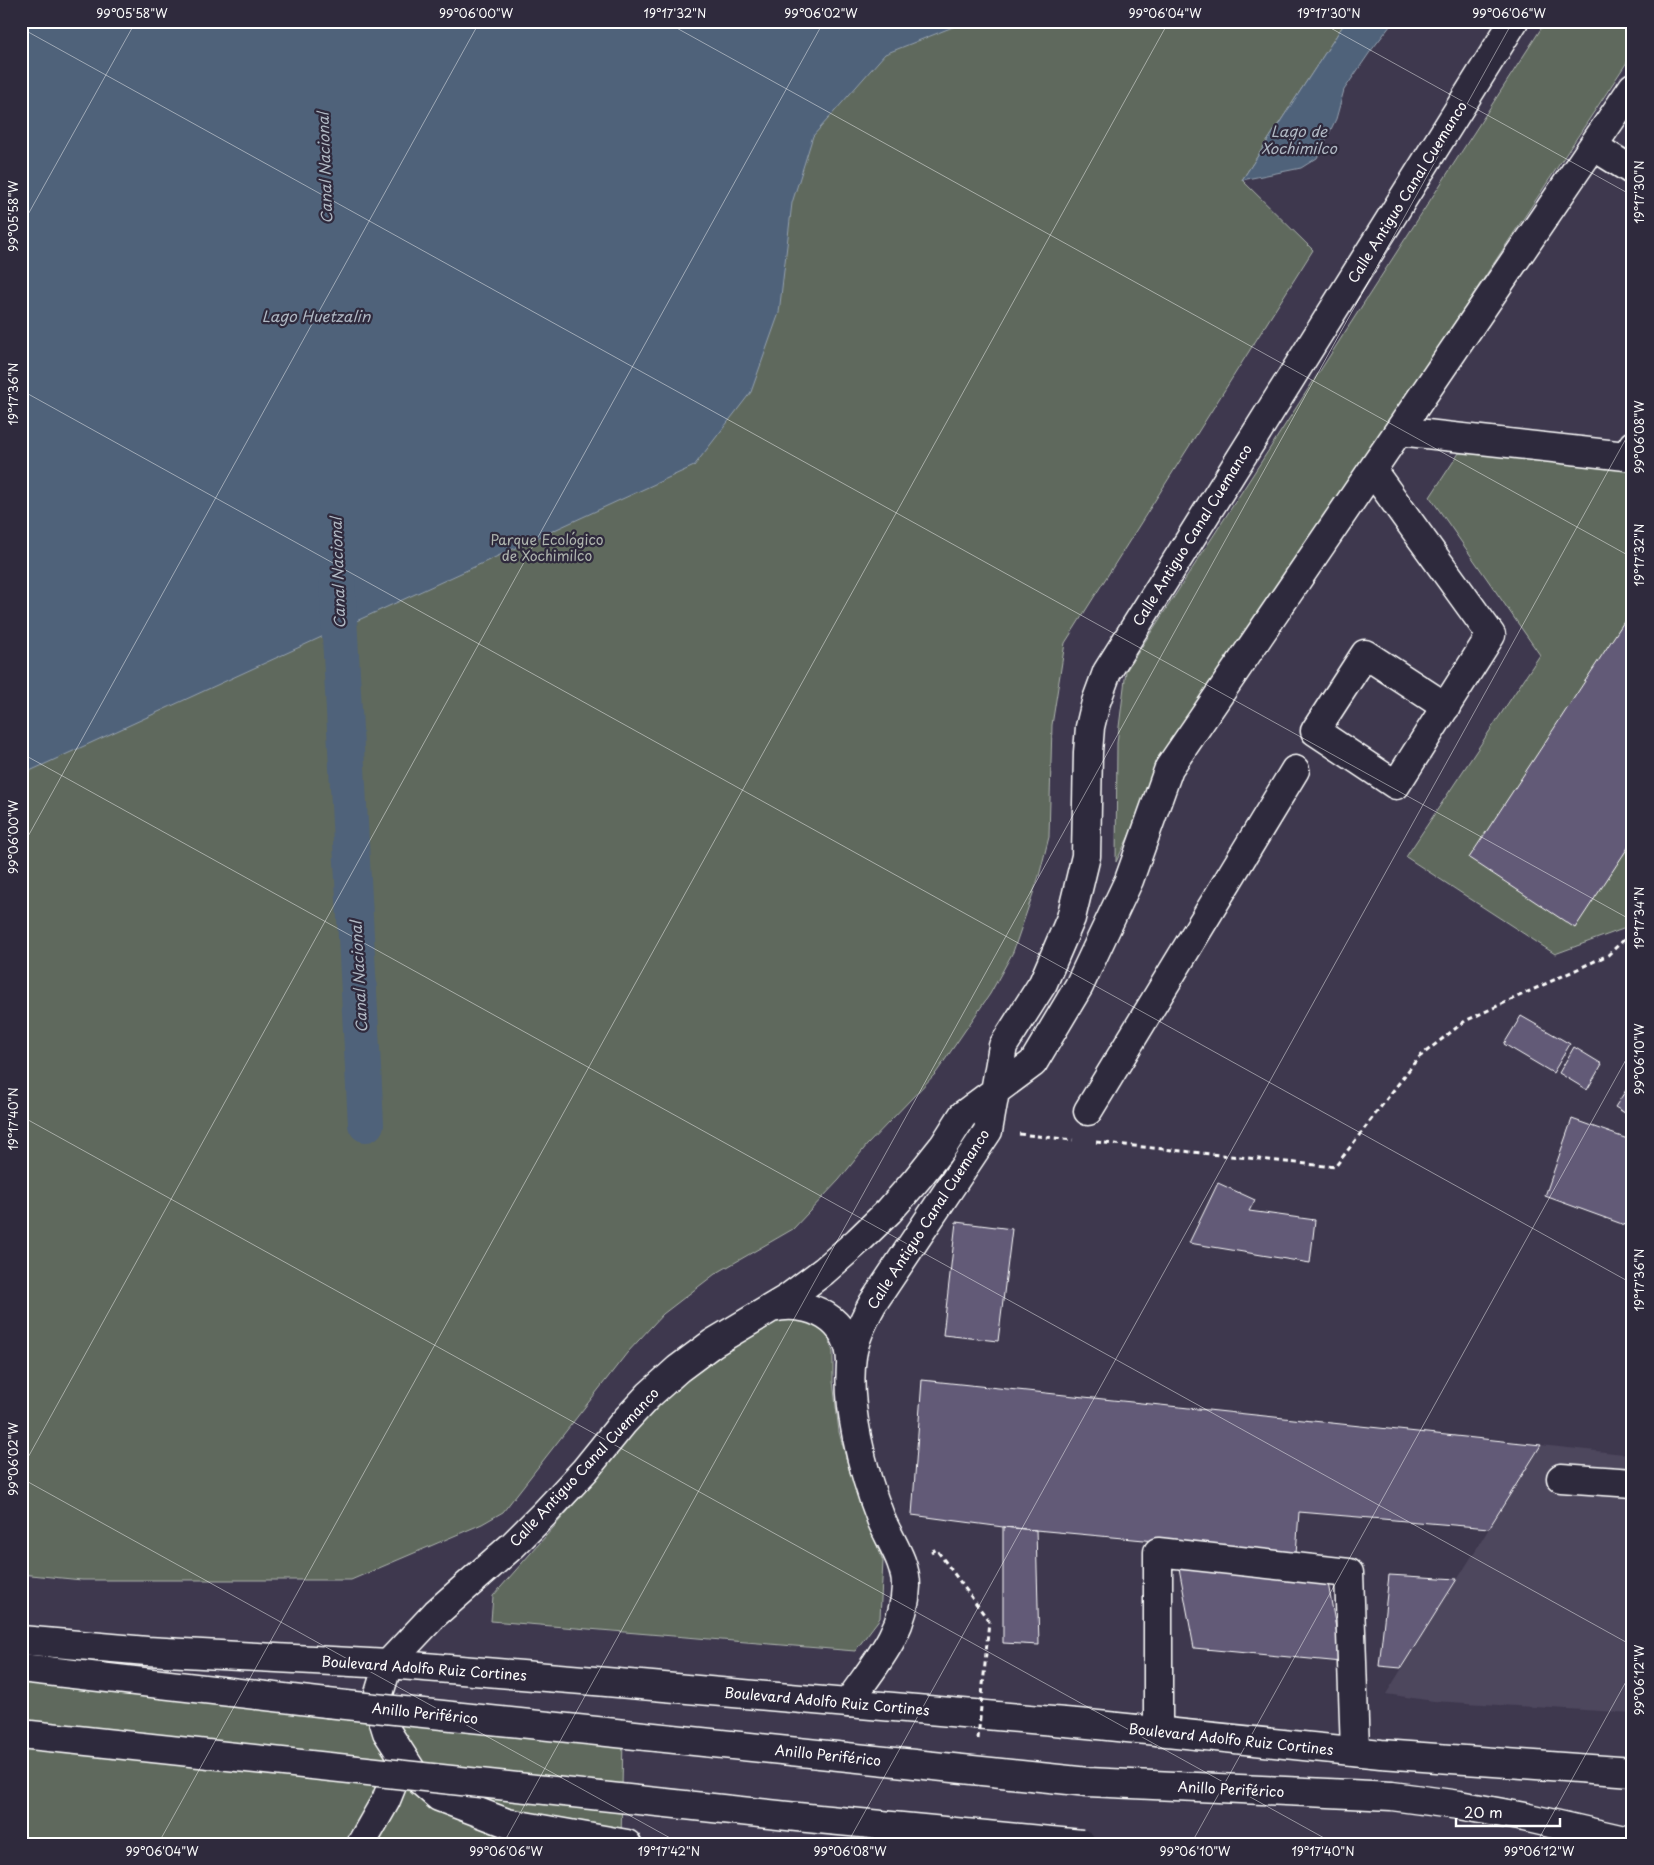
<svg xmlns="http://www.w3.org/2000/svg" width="1654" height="1865" font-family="'Playpen Sans',sans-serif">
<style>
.built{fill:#4d465d}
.green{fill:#5e695d;stroke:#aeb4ae}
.water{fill:#4f627a;stroke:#95a1af}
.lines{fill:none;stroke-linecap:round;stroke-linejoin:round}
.canal{stroke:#4f627a;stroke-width:36}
.building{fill:#625a77;stroke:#fff}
.minor-casing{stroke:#fff;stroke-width:31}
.major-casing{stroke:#fff;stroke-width:31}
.highway-casing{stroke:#fff;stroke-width:31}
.path{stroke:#fff;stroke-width:3;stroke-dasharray:5 4;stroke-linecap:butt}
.minor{stroke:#2f2a3d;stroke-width:28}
.major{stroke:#2f2a3d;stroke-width:28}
.highway{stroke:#2f2a3d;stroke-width:28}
.highway-bridge-casing{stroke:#fff;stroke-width:31;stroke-linecap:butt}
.path-bridge{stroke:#fff;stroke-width:3;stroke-dasharray:5 4;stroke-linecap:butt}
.highway-bridge{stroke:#2f2a3d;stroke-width:28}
.ticks{fill:none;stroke:#fff;stroke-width:1;stroke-opacity:0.45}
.labels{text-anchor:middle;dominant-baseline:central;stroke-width:4.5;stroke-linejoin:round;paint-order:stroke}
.street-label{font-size:14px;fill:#fff;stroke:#2f2a3d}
.park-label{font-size:14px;fill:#aeb4ae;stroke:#2f2a3d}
.water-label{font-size:15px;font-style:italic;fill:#b0b8c3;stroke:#2f2a3d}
.neatline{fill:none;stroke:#fff;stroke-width:2}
.ticks-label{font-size:12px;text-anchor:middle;fill:#fff}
</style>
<rect width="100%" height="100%" fill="#3e384e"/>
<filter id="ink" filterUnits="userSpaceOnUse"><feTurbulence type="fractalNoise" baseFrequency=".02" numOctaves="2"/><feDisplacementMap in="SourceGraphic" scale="10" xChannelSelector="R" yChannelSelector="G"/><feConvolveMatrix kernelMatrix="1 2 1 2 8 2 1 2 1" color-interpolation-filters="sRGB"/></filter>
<g filter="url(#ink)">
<path class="built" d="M 1541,1445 L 1633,1455 L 1633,1713 L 1433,1701 L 1386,1694 Z"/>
<path class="green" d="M 21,21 L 1346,21 L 1242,180 L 1313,250 L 1065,643 L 1052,725 L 1049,837 L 1039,876 L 1013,952 L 990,994 L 936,1073 L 867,1145 L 839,1180 L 793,1229 L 715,1274 L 663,1314 L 627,1353 L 503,1512 L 482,1524 L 351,1580 L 82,1580 L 21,1574 Z
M 1546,21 L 1633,21 L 1633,53 L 1171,751 L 1116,862 L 1117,743 L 1126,671 Z
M 1459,453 L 1633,464 L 1633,928 L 1623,929 L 1555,954 L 1406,857 L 1540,655 L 1430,497 Z
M 789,1316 L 809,1322 L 827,1333 L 833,1352 L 833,1381 L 839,1432 L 850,1472 L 883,1561 L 880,1618 L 855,1651 L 491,1621 L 493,1596 L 590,1486 L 656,1403 L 700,1364 L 759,1323 Z
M 21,1666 L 623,1736 L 621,1844 L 48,1844 L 21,1841 Z"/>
<path class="water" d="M 21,21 L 968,21 L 885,54 L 813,136 L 792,203 L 779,313 L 751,392 L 694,466 L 21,775 Z
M 1346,21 L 1394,21 L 1370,52 L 1344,90 L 1336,119 L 1317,158 L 1301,168 L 1242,180 Z"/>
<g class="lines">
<path class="canal" d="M 337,579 L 366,1124"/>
</g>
<path class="building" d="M 1633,608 L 1633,840 L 1575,928 L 1469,858 Z
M 1521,1016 L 1570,1044 L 1553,1073 L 1504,1044 Z
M 1574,1047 L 1602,1064 L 1587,1090 L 1559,1073 Z
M 1632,1081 L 1633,1082 L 1633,1118 L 1615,1107 Z
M 1572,1119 L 1633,1141 L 1633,1228 L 1545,1196 Z
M 1218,1183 L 1255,1200 L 1249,1211 L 1315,1220 L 1310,1263 L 1189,1243 Z
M 956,1222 L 1012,1229 L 998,1341 L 943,1335 Z
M 922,1380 L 1541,1445 L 1489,1528 L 1299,1512 L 1296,1554 L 1003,1527 L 912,1515 Z
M 1003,1527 L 1036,1530 L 1039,1645 L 1003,1643 Z
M 1179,1568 L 1328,1583 L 1342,1662 L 1194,1648 Z
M 1389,1575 L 1457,1579 L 1401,1668 L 1379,1666 Z"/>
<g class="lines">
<defs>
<path id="minor" d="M 1593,146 L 1633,171
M 1399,431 L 1626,456 L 1633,445
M 1372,470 L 1491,635 L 1396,785 L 1315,731 L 1365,654 L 1446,707
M 1088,1111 L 1295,770
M 772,1308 C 809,1299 851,1319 851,1363
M 1561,1478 L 1633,1483
M 388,1664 L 436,1613 L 512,1546 L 544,1514 L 585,1470 L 623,1423 L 649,1395 L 678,1369 L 713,1343 L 788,1298 L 824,1271 L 858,1241 L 889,1211 L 917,1179 L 944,1145 L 963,1115 L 1033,1063 L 1079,986 L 1129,880 L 1169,768 L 1633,87
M 848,1703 C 873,1666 905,1633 906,1586 C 906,1562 890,1541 881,1519 C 863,1473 845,1404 852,1356 C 855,1337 864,1319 873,1303 L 988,1131 L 1003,1046 L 1043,983 L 1071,918 L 1086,856 L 1088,752 L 1090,727 L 1096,702 L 1107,672 L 1514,21
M 1158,1731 L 1158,1552 L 1349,1573 L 1355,1751"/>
<path id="major" d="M 21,1640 L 147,1651 L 388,1664 L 595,1681 L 1088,1724 L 1381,1754 L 1633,1772
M 388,1664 L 377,1700 L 387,1732 L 415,1776 L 439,1797 L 507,1823 L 627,1844
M 361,1844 L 386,1800 L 403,1758"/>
<path id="highway" d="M 21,1668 L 327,1703"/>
</defs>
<use href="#minor" class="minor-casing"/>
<use href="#major" class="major-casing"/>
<use href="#highway" class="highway-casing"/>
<path class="path" d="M 1019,1134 L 1073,1140
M 1096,1142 L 1335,1167 L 1418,1058 L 1465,1021 L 1608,955 L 1633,931
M 931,1552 L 936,1549 L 989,1621"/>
<use href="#minor" class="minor"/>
<use href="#major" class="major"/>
<use href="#highway" class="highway"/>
<defs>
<path id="highway-bridge" d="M 327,1703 L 1088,1782 L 1392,1796 L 1459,1805 L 1524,1817 L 1633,1842
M 21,1734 L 797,1817 L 1082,1844"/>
</defs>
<use href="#highway-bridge" class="highway-bridge-casing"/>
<path class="path-bridge" d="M 978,1739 L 989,1621"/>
<use href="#highway-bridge" class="highway-bridge"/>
</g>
</g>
<path class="ticks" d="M 664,21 L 1633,558M 1318,21 L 1633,196M 21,28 L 1633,921M 21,227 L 136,21M 21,390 L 1633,1284M 21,753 L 1633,1646M 21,849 L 480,21M 21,1116 L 1335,1844M 21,1470 L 824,21M 21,1478 L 681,1844M 21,1841 L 26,1844M 158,1844 L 1169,21M 503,1844 L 1513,21M 847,1844 L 1633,426M 1191,1844 L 1633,1047M 1536,1844 L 1633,1669"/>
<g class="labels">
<g class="street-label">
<text transform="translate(1407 192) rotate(-58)">Calle Antiguo Canal Cuemanco</text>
<text transform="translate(1192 535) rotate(-58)">Calle Antiguo Canal Cuemanco</text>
<text transform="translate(928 1219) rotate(-57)">Calle Antiguo Canal Cuemanco</text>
<text transform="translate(584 1467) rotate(-47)">Calle Antiguo Canal Cuemanco</text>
<text transform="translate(424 1668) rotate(4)">Boulevard Adolfo Ruiz Cortines</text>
<text transform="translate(827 1701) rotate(5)">Boulevard Adolfo Ruiz Cortines</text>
<text transform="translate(425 1713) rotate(6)">Anillo Periférico</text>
<text transform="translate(1231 1739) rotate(6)">Boulevard Adolfo Ruiz Cortines</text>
<text transform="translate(828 1755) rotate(6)">Anillo Periférico</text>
<text transform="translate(1231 1789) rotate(3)">Anillo Periférico</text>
</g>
<g class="park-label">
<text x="547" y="539">Parque Ecológico<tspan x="547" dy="16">de Xochimilco</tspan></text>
</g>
<g class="water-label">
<text x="1299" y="130">Lago de<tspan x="1299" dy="17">Xochimilco</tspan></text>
<text transform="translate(324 168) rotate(-92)">Canal Nacional</text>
<text x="316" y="315">Lago Huetzalin</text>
<text transform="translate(337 573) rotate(-92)">Canal Nacional</text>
<text transform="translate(358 977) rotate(-93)">Canal Nacional</text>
</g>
</g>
<rect width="1654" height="1865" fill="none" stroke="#2f2a3d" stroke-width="55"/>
<path d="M1456 1818v8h104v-8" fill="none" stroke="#ffffff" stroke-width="2.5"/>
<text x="1464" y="1818" font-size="15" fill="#ffffff" stroke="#2f2a3d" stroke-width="4" paint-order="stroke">20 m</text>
<rect x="28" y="28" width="1598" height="1810" class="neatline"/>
<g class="ticks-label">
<text x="132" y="18">99°05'58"W</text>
<text x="476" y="18">99°06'00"W</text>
<text x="675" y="18">19°17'32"N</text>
<text x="821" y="18">99°06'02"W</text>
<text x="1165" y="18">99°06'04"W</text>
<text x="1329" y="18">19°17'30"N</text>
<text x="1509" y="18">99°06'06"W</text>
<text transform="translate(1640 192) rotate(-90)" y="4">19°17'30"N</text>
<text transform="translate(14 216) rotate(-90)" y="4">99°05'58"W</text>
<text transform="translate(14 394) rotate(-90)" y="4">19°17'36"N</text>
<text transform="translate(1640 437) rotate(-90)" y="4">99°06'08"W</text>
<text transform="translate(1640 555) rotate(-90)" y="4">19°17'32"N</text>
<text transform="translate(14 837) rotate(-90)" y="4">99°06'00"W</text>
<text transform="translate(1640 918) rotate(-90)" y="4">19°17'34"N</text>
<text transform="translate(1640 1059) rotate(-90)" y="4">99°06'10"W</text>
<text transform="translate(14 1119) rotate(-90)" y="4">19°17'40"N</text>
<text transform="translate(1640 1280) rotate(-90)" y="4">19°17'36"N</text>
<text transform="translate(14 1459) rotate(-90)" y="4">99°06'02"W</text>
<text transform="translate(1640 1680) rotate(-90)" y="4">99°06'12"W</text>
<text x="162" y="1856">99°06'04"W</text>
<text x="506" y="1856">99°06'06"W</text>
<text x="669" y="1856">19°17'42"N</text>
<text x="850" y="1856">99°06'08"W</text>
<text x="1195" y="1856">99°06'10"W</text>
<text x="1323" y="1856">19°17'40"N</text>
<text x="1539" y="1856">99°06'12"W</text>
</g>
</svg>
